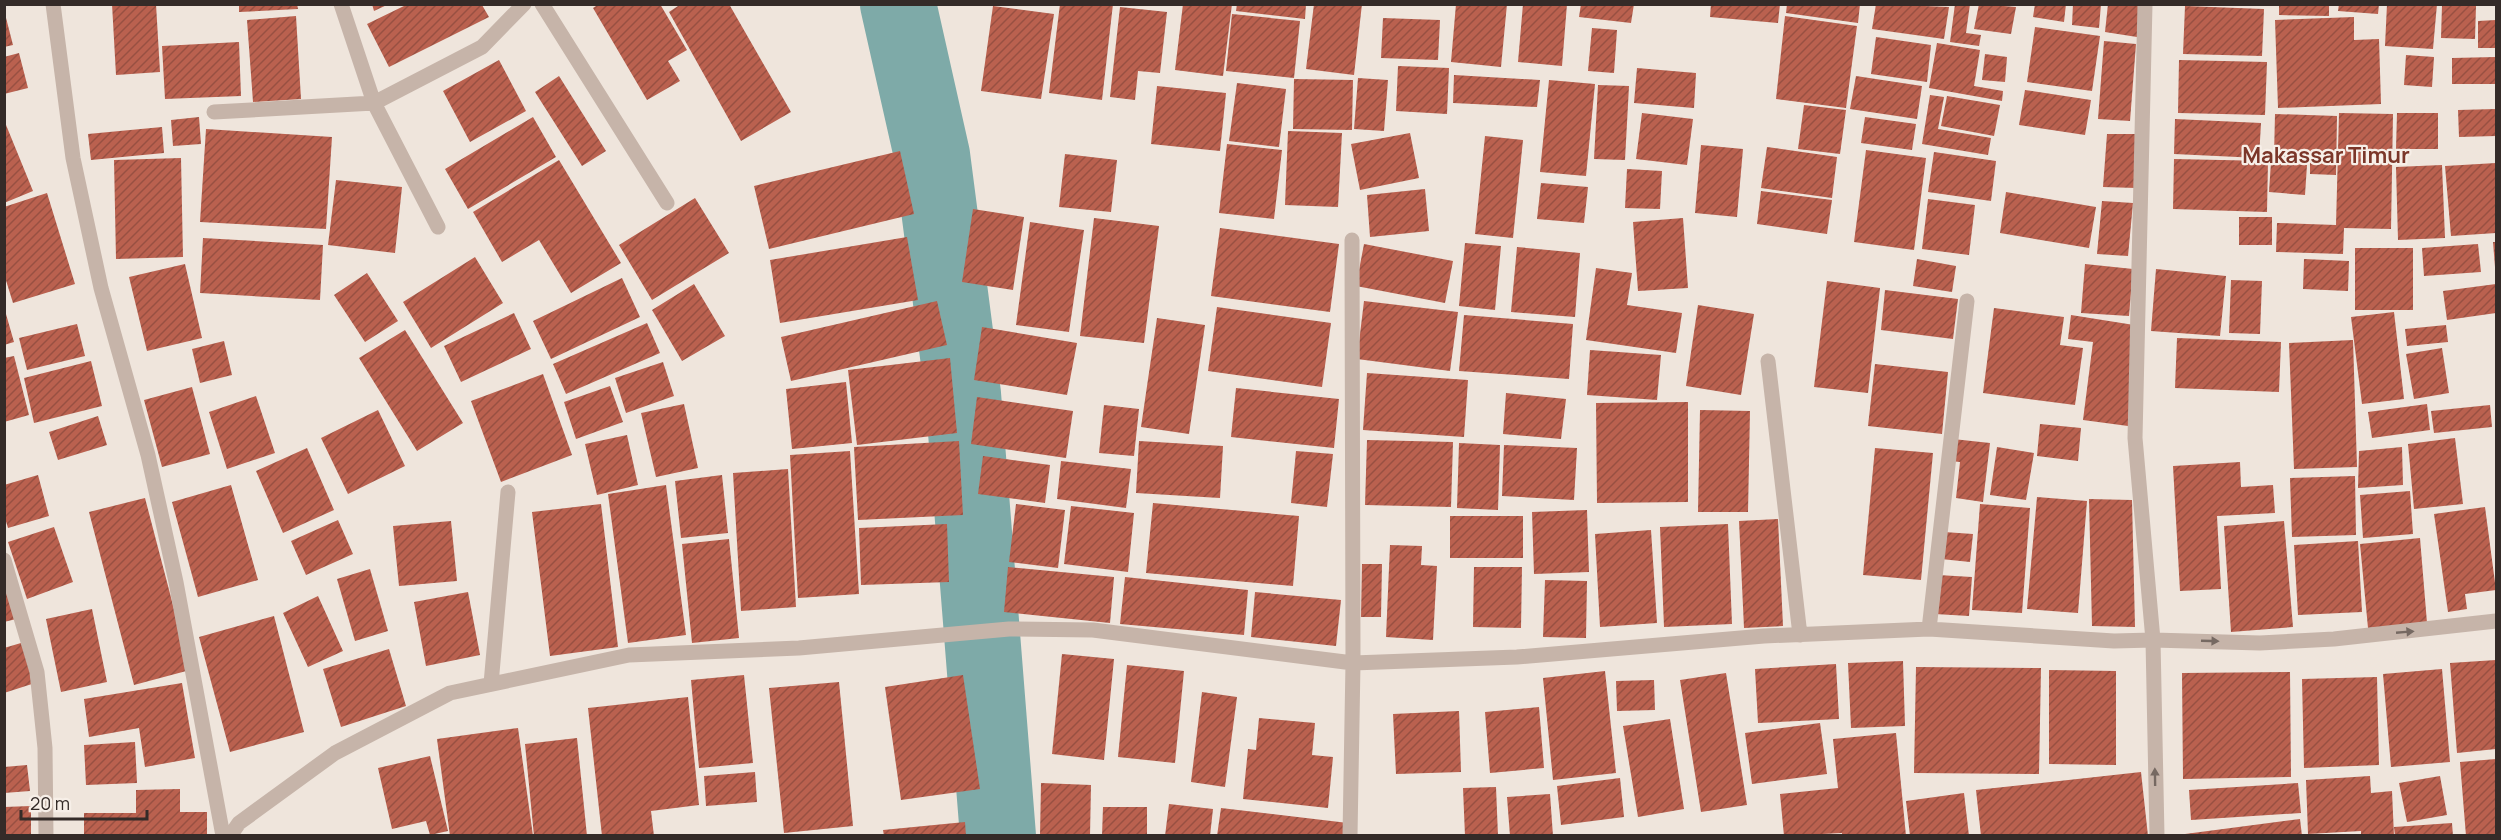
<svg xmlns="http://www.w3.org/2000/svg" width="2501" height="840" font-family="Manrope,sans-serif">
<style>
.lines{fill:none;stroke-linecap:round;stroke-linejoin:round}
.river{stroke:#7eaaa8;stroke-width:76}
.building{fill:url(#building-hatch)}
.minor{stroke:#c6b4a9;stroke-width:15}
.oneway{fill:#766962}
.labels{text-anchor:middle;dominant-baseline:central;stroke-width:4.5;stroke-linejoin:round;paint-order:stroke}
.quarter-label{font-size:22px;font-weight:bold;fill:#7b3629;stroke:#f7efe8}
</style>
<defs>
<pattern id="building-hatch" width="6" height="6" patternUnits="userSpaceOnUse" patternTransform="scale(1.5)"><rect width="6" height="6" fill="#ba614f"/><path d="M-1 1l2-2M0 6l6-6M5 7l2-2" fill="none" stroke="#985042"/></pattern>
</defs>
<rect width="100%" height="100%" fill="#efe5dc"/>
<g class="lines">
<path class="river" d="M 898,4 L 932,155 L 963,394 L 998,836"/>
</g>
<path class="building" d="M 112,4 L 156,4 L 160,72 L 116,75 Z
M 239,4 L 297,4 L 298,9 L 239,12 Z
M 372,4 L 389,4 L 374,11 Z
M 599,4 L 660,4 L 687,50 L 668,61 L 680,81 L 647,100 L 593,8 Z
M 681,4 L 729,4 L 791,112 L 741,141 L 669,12 Z
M 1060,4 L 1113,4 L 1102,100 L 1049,93 Z
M 1183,4 L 1232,4 L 1223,76 L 1175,70 Z
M 1237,4 L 1306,4 L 1305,19 L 1236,11 Z
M 1314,4 L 1362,4 L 1354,75 L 1306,69 Z
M 1456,4 L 1507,4 L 1501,67 L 1451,62 Z
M 1523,4 L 1567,4 L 1562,66 L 1518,62 Z
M 1581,4 L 1634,4 L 1631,23 L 1579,17 Z
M 1711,4 L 1780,4 L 1778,23 L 1710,17 Z
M 1787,4 L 1860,4 L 1858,23 L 1786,13 Z
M 1876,4 L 1949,7 L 1944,39 L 1872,29 Z
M 1955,4 L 1970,4 L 1966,33 L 1981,35 L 1979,46 L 1950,42 Z
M 1979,4 L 2016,7 L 2011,34 L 1974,29 Z
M 2035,4 L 2066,4 L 2064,22 L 2033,17 Z
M 2073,4 L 2101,4 L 2099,28 L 2072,25 Z
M 2108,4 L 2140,4 L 2137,37 L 2105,32 Z
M 2279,4 L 2329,4 L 2329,16 L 2279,15 Z
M 2339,4 L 2379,4 L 2378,14 L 2338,11 Z
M 2387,4 L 2437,4 L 2433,49 L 2385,46 Z
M 406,5 L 482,5 L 489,17 L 389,67 L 367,24 Z
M 2442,5 L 2476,6 L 2475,39 L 2441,38 Z
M 993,6 L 1054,14 L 1041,99 L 981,91 Z
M 2185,6 L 2264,9 L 2262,56 L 2183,54 Z
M 1120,7 L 1167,12 L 1160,73 L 1138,71 L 1135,100 L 1110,97 Z
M 4,10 L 13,45 L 4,47 Z
M 1232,14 L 1300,21 L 1294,78 L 1226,71 Z
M 296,16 L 301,99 L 253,102 L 247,20 Z
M 1785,16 L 1857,26 L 1846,108 L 1776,99 Z
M 2354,17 L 2354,40 L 2379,39 L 2381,104 L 2278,108 L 2275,20 Z
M 1383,18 L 1440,20 L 1438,60 L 1381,58 Z
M 2496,20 L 2496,48 L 2478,48 L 2478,21 Z
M 2035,27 L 2100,36 L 2092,91 L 2027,82 Z
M 1592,28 L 1617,30 L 1614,73 L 1588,71 Z
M 1876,37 L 1931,45 L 1927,82 L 1871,74 Z
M 2104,41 L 2136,44 L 2130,121 L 2098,119 Z
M 239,42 L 241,96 L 165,99 L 162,46 Z
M 1937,43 L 1980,50 L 1974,86 L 2003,91 L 2002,101 L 1929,88 Z
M 19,53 L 28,88 L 4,94 L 4,57 Z
M 1985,54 L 2007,57 L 2005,82 L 1982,80 Z
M 2406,55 L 2434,57 L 2432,87 L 2404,85 Z
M 2496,57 L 2496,84 L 2452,84 L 2452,58 Z
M 499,60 L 526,111 L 470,142 L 443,91 Z
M 2179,60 L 2267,62 L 2265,115 L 2178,113 Z
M 1398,66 L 1449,68 L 1447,114 L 1396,111 Z
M 1637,68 L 1696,73 L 1694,108 L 1634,103 Z
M 1454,75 L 1540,80 L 1537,107 L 1453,103 Z
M 559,76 L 606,151 L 582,166 L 535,92 Z
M 1856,76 L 1922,86 L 1917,119 L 1850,109 Z
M 1358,78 L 1388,80 L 1384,131 L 1354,129 Z
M 1294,79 L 1353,80 L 1352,130 L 1293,129 Z
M 1549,80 L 1595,84 L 1586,176 L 1540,172 Z
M 1237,83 L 1286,89 L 1279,147 L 1229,141 Z
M 1598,85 L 1629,86 L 1625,160 L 1594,159 Z
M 1157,86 L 1226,93 L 1220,151 L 1151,144 Z
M 2025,90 L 2091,100 L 2085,135 L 2019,125 Z
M 1930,95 L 1944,97 L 1938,129 L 1991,138 L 1988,155 L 1922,144 Z
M 1947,96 L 2000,105 L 1994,136 L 1941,126 Z
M 1804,105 L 1846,110 L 1840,154 L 1798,149 Z
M 2496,109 L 2496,136 L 2459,137 L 2458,110 Z
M 1642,113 L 1693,119 L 1687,165 L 1636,159 Z
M 2339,113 L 2393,114 L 2391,229 L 2344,228 L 2343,254 L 2276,252 L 2277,223 L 2336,225 Z
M 2397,113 L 2438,113 L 2438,149 L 2396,149 Z
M 2275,114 L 2337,116 L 2336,175 L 2310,174 L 2310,158 L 2274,156 Z
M 199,117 L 201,144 L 173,146 L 171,120 Z
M 533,117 L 556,157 L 468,209 L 445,169 Z
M 1865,117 L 1916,124 L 1912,150 L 1861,143 Z
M 2175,119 L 2261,123 L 2259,158 L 2174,154 Z
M 4,120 L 33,191 L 4,203 Z
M 162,127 L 164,153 L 91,160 L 88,134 Z
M 206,129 L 332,137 L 326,229 L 200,222 Z
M 1288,131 L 1342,133 L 1338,207 L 1285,205 Z
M 1410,133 L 1419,178 L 1360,190 L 1351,144 Z
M 2107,134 L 2139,134 L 2136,188 L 2103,187 Z
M 1485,136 L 1523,140 L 1513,238 L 1475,234 Z
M 1227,144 L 1282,150 L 1274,219 L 1219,213 Z
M 1701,145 L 1743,149 L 1737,217 L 1695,213 Z
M 1767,147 L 1837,157 L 1832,198 L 1761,188 Z
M 1866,150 L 1926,158 L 1914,250 L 1854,242 Z
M 900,151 L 914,214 L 769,249 L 754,186 Z
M 1934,152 L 1996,161 L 1991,201 L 1928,192 Z
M 1065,154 L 1117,160 L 1111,212 L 1059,207 Z
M 181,158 L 183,257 L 116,259 L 114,160 Z
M 2174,159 L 2268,161 L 2267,212 L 2173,209 Z
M 559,160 L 621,263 L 571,293 L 539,240 L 502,262 L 473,212 Z
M 2271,162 L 2307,165 L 2305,195 L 2269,192 Z
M 2496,163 L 2496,233 L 2451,236 L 2445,166 Z
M 2442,165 L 2445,238 L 2398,240 L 2396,167 Z
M 1627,169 L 1662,171 L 1660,209 L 1625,208 Z
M 336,180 L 402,187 L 395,253 L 328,245 Z
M 1541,183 L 1588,187 L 1584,223 L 1537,219 Z
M 1425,189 L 1429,231 L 1370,237 L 1367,195 Z
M 1761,191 L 1832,200 L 1827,234 L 1757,224 Z
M 2006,192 L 2096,207 L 2089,248 L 2000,233 Z
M 47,193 L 75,284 L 13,303 L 4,274 L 4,207 Z
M 695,198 L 729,253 L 652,300 L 619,245 Z
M 1928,199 L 1975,205 L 1969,255 L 1922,249 Z
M 2102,201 L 2133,203 L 2128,256 L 2097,254 Z
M 973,209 L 1024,217 L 1013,290 L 962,282 Z
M 2239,217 L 2272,217 L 2272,245 L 2239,245 Z
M 1094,218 L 1159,226 L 1144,343 L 1080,336 Z
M 1683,218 L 1688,288 L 1638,291 L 1633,222 Z
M 1030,222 L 1084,230 L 1069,332 L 1016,325 Z
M 1220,228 L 1339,244 L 1330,312 L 1211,296 Z
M 907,237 L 918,300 L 780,323 L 770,260 Z
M 203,238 L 323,245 L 320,300 L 200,293 Z
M 2493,242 L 2496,242 L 2496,267 L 2495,267 Z
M 1465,243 L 1501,246 L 1495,310 L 1459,306 Z
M 1364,244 L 1453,261 L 1445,303 L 1356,286 Z
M 2478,244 L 2481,272 L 2424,276 L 2422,248 Z
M 1517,247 L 1580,253 L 1575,317 L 1511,312 Z
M 2355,248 L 2413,248 L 2413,310 L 2355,310 Z
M 475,257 L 503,303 L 431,348 L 403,302 Z
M 1917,259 L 1956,266 L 1952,292 L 1913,286 Z
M 2304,259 L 2349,261 L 2348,291 L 2303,289 Z
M 185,264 L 202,338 L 147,351 L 129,277 Z
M 2085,264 L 2133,269 L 2129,316 L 2081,313 Z
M 1596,268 L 1632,273 L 1627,305 L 1682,313 L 1676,353 L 1586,340 Z
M 2156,269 L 2226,276 L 2220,336 L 2151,331 Z
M 367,273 L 398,321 L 365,342 L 334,295 Z
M 622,278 L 640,317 L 551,359 L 533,321 Z
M 2231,280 L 2262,281 L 2260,334 L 2229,333 Z
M 1827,281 L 1880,288 L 1868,393 L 1814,387 Z
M 694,284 L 725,336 L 682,361 L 652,310 Z
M 2496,284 L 2496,313 L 2447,320 L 2443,291 Z
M 1885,290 L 1958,299 L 1953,339 L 1881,330 Z
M 937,301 L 947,345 L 791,381 L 781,337 Z
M 1364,301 L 1458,312 L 1450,371 L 1357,359 Z
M 1698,305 L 1754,314 L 1741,395 L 1686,386 Z
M 4,307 L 14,342 L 4,345 Z
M 1217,307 L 1331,323 L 1322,387 L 1208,371 Z
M 1994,308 L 2064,317 L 2060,345 L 2083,348 L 2075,405 L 1983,393 Z
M 2394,312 L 2404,399 L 2362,404 L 2351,317 Z
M 514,313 L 531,349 L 461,382 L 444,346 Z
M 1464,315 L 1573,324 L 1569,379 L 1459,371 Z
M 2071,315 L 2134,325 L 2128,426 L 2083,420 L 2093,342 L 2068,339 Z
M 1157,318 L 1205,325 L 1189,434 L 1141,427 Z
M 647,323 L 660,353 L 566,394 L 553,364 Z
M 77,324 L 85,356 L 27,370 L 19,338 Z
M 2446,325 L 2448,342 L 2407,346 L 2405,329 Z
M 982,327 L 1077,343 L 1067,395 L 974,380 Z
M 405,330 L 463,423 L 417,451 L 359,358 Z
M 2177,338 L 2281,342 L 2279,392 L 2175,388 Z
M 2353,340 L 2357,467 L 2294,469 L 2289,343 Z
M 224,341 L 232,375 L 200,383 L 192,349 Z
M 2442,348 L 2449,393 L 2414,399 L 2406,354 Z
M 1590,350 L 1661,355 L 1657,400 L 1587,395 Z
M 14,356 L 29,415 L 4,422 L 4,358 Z
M 950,358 L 957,433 L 857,445 L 848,370 Z
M 91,361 L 102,406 L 34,423 L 24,378 Z
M 663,362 L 674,396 L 626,413 L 615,378 Z
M 1875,364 L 1948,372 L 1942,434 L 1868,426 Z
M 1367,373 L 1468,380 L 1464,437 L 1363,430 Z
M 543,374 L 572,455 L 501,482 L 471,401 Z
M 846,382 L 852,443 L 792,449 L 786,389 Z
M 610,386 L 623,422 L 576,439 L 564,402 Z
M 192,387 L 210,454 L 162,467 L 144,400 Z
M 1236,388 L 1339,399 L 1334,448 L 1231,437 Z
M 1506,393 L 1566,399 L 1561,439 L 1503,434 Z
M 256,396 L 275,453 L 227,469 L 209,412 Z
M 977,397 L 1073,411 L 1066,458 L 971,444 Z
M 1688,402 L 1688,502 L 1597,503 L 1596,403 Z
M 684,404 L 698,468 L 656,477 L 641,413 Z
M 2427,404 L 2430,430 L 2372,438 L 2368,412 Z
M 1104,405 L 1139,409 L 1134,456 L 1099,453 Z
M 2490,405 L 2492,427 L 2434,433 L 2431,411 Z
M 378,410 L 405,466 L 348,494 L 321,438 Z
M 1700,410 L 1750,411 L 1748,512 L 1698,512 Z
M 98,416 L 107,445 L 58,460 L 49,432 Z
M 2040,424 L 2081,428 L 2078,461 L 2037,456 Z
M 627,435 L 638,485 L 597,495 L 585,444 Z
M 2455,438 L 2463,504 L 2414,509 L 2408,444 Z
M 1953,439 L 1990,443 L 1983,502 L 1956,498 L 1960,462 L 1950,461 Z
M 1367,440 L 1453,442 L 1451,507 L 1365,505 Z
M 959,441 L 963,515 L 858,520 L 854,447 Z
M 1139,441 L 1223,446 L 1220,498 L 1136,493 Z
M 1459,443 L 1500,445 L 1498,510 L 1457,508 Z
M 1504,445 L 1577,448 L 1574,500 L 1502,496 Z
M 1997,447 L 2034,453 L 2026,500 L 1990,495 Z
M 2402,447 L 2403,485 L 2358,488 L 2359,451 Z
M 307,448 L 334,510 L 283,533 L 256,471 Z
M 1875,448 L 1933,453 L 1921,580 L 1863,575 Z
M 850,451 L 859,594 L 798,598 L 790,455 Z
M 1296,451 L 1333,454 L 1327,507 L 1291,503 Z
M 983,456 L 1050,465 L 1045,503 L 978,494 Z
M 1061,461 L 1131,469 L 1126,508 L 1057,499 Z
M 2240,462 L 2241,487 L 2273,485 L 2275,513 L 2217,516 L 2221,589 L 2180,591 L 2173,466 Z
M 788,469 L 796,607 L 741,611 L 733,473 Z
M 38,475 L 49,516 L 8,528 L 4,515 L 4,485 Z
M 722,475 L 728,533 L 681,538 L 675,481 Z
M 2355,476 L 2356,535 L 2292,537 L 2290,478 Z
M 231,485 L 258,580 L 198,597 L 172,502 Z
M 666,485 L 686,635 L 628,643 L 608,494 Z
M 2410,491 L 2413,534 L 2363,538 L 2360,495 Z
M 2037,497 L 2087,501 L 2078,613 L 2027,609 Z
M 145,498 L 190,670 L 134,685 L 89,512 Z
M 2089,499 L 2132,500 L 2135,627 L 2092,626 Z
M 1153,503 L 1299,516 L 1293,586 L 1146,573 Z
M 601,504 L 618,647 L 550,656 L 532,512 Z
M 1016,504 L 1065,510 L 1058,568 L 1009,562 Z
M 1980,504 L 2030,508 L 2022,613 L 1972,610 Z
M 1071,506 L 1134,513 L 1128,572 L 1064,564 Z
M 2485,507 L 2496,590 L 2465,594 L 2467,609 L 2448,612 L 2434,514 Z
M 1587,510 L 1589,572 L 1534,574 L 1532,512 Z
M 1450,516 L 1523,516 L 1523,558 L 1450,558 Z
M 1778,519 L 1783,626 L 1744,628 L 1739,521 Z
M 338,520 L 353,554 L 306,575 L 291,541 Z
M 451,521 L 457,581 L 399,586 L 393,526 Z
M 2284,521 L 2293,627 L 2231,632 L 2224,526 Z
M 947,524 L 949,582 L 861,585 L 859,528 Z
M 1728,524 L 1732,624 L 1664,627 L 1660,527 Z
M 54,527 L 73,582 L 27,599 L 8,542 Z
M 1651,530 L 1657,623 L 1600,627 L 1595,534 Z
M 1944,532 L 1973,534 L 1970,562 L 1941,559 Z
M 2420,538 L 2427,623 L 2368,628 L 2360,544 Z
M 729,539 L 739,638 L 692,643 L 682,544 Z
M 2358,541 L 2362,612 L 2298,615 L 2294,545 Z
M 1390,545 L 1422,546 L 1421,565 L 1437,566 L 1433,640 L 1386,637 Z
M 1362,564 L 1382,564 L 1381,617 L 1361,617 Z
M 1008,567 L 1114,577 L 1110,623 L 1004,612 Z
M 1474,567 L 1522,567 L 1521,628 L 1473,627 Z
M 370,569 L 388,631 L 355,641 L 337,579 Z
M 1938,575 L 1972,577 L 1969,616 L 1935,614 Z
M 1125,577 L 1248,590 L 1244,635 L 1120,624 Z
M 1545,580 L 1587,581 L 1586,638 L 1543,637 Z
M 4,582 L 16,619 L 4,622 Z
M 468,592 L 480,655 L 426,666 L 414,602 Z
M 1255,592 L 1341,600 L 1336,646 L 1251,637 Z
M 318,596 L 343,651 L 308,667 L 283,613 Z
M 92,609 L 107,682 L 61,692 L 46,619 Z
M 274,616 L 304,732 L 230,752 L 199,637 Z
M 21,643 L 35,683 L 4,693 L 4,648 Z
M 389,649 L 406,706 L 341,727 L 323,669 Z
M 1062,654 L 1114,659 L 1104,760 L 1052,754 Z
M 2496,660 L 2496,749 L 2457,753 L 2450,663 Z
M 1903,661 L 1905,726 L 1851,728 L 1848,663 Z
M 1836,664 L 1839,719 L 1758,723 L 1755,669 Z
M 1127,665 L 1184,671 L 1175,763 L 1118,757 Z
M 1916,667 L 2041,668 L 2039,774 L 1914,773 Z
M 2442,669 L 2450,762 L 2391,767 L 2383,674 Z
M 2049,670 L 2116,671 L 2116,765 L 2049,764 Z
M 1605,671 L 1616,773 L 1553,780 L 1543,678 Z
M 2290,672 L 2291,777 L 2183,779 L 2182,673 Z
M 1726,673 L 1747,805 L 1701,812 L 1680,680 Z
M 744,675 L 753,763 L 699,768 L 691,680 Z
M 963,675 L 980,789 L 901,800 L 885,687 Z
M 2377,677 L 2379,765 L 2304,768 L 2302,679 Z
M 1654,680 L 1655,710 L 1617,711 L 1616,681 Z
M 839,682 L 853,826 L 784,833 L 769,688 Z
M 182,683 L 195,758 L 145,767 L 139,728 L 89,737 L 84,699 Z
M 1202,692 L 1237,697 L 1225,787 L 1191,782 Z
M 688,697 L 699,805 L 651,811 L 654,836 L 602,836 L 588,708 Z
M 1539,707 L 1544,768 L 1490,773 L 1485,712 Z
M 1459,711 L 1461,772 L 1396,774 L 1393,714 Z
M 1259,718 L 1315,723 L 1312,755 L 1333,757 L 1328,808 L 1243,799 L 1248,749 L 1256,750 Z
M 1670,719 L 1684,809 L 1638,817 L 1623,726 Z
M 1820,723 L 1827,774 L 1752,784 L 1745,733 Z
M 518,728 L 533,836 L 450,836 L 437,739 Z
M 1896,733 L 1906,836 L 1842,836 L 1842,833 L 1784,836 L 1780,794 L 1838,788 L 1833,739 Z
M 577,738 L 587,836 L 534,836 L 525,744 Z
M 135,742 L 137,783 L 86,785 L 84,745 Z
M 430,756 L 448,831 L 430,835 L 426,821 L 392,829 L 378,768 Z
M 2496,759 L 2496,834 L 2466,836 L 2460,762 Z
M 27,765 L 30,791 L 4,793 L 4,767 Z
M 755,772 L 757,802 L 706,806 L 704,776 Z
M 2141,772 L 2148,836 L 1981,836 L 1976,790 Z
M 2370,776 L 2371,793 L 2392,791 L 2394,836 L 2361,836 L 2361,831 L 2308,834 L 2306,780 Z
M 2440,776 L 2447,815 L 2407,822 L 2399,783 Z
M 1620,778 L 1624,817 L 1561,825 L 1557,786 Z
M 1041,783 L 1091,785 L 1090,836 L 1040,836 Z
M 2298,783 L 2301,813 L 2191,820 L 2189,790 Z
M 1496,787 L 1498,836 L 1465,836 L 1463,788 Z
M 180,789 L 180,812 L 207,812 L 207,836 L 84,836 L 84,813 L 136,813 L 136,790 Z
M 1964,793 L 1969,836 L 1910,836 L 1906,801 Z
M 1550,794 L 1553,836 L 1510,836 L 1507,797 Z
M 1169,804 L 1213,809 L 1210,836 L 1165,836 Z
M 31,806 L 31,836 L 4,836 L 4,807 Z
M 1103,807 L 1147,807 L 1147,836 L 1102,836 Z
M 1221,808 L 1348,823 L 1346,836 L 1217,836 Z
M 2300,819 L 2302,836 L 2185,836 L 2185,834 Z
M 965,822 L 966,836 L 884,836 L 883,830 Z
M 2452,823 L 2453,836 L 2395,836 L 2394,827 Z"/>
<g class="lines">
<path class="minor" d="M 53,4 L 73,158 L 101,288 L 148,455 L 176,582 L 223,836
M 341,4 L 374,103 L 438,227
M 542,4 L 667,203
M 214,112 L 374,103 L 482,47 L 524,4
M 1768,361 L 1800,635
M 4,560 L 37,672 L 45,748 L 46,836
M 1929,629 L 1967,301
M 491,684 L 508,492
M 230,836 L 239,823 L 335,753 L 450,693 L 629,655 L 799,648 L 1009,629 L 1093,630 L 1353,663 L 1352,240
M 1350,836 L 1353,663 L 1517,657 L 1764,636 L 1929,629 L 2114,641 L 2153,640 L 2135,438 L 2145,4
M 2157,836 L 2153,640 L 2260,643 L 2334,639 L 2496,621"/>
</g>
<defs><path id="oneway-solid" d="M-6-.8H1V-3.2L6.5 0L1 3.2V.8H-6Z" transform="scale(1.5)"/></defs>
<g class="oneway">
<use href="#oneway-solid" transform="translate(2405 632) rotate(-5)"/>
<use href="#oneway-solid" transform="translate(2210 641) rotate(2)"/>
<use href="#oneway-solid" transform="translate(2155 777) rotate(-91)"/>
</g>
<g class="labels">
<g class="quarter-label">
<text x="2326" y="155">Makassar Timur</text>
</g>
</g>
<rect width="2501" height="840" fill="none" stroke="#342b28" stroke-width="12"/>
<path d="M21 810v9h126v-9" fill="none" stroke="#342b28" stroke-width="3"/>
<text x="30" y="810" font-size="18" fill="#342b28" stroke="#f7efe8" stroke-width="4.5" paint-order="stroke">20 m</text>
</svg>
